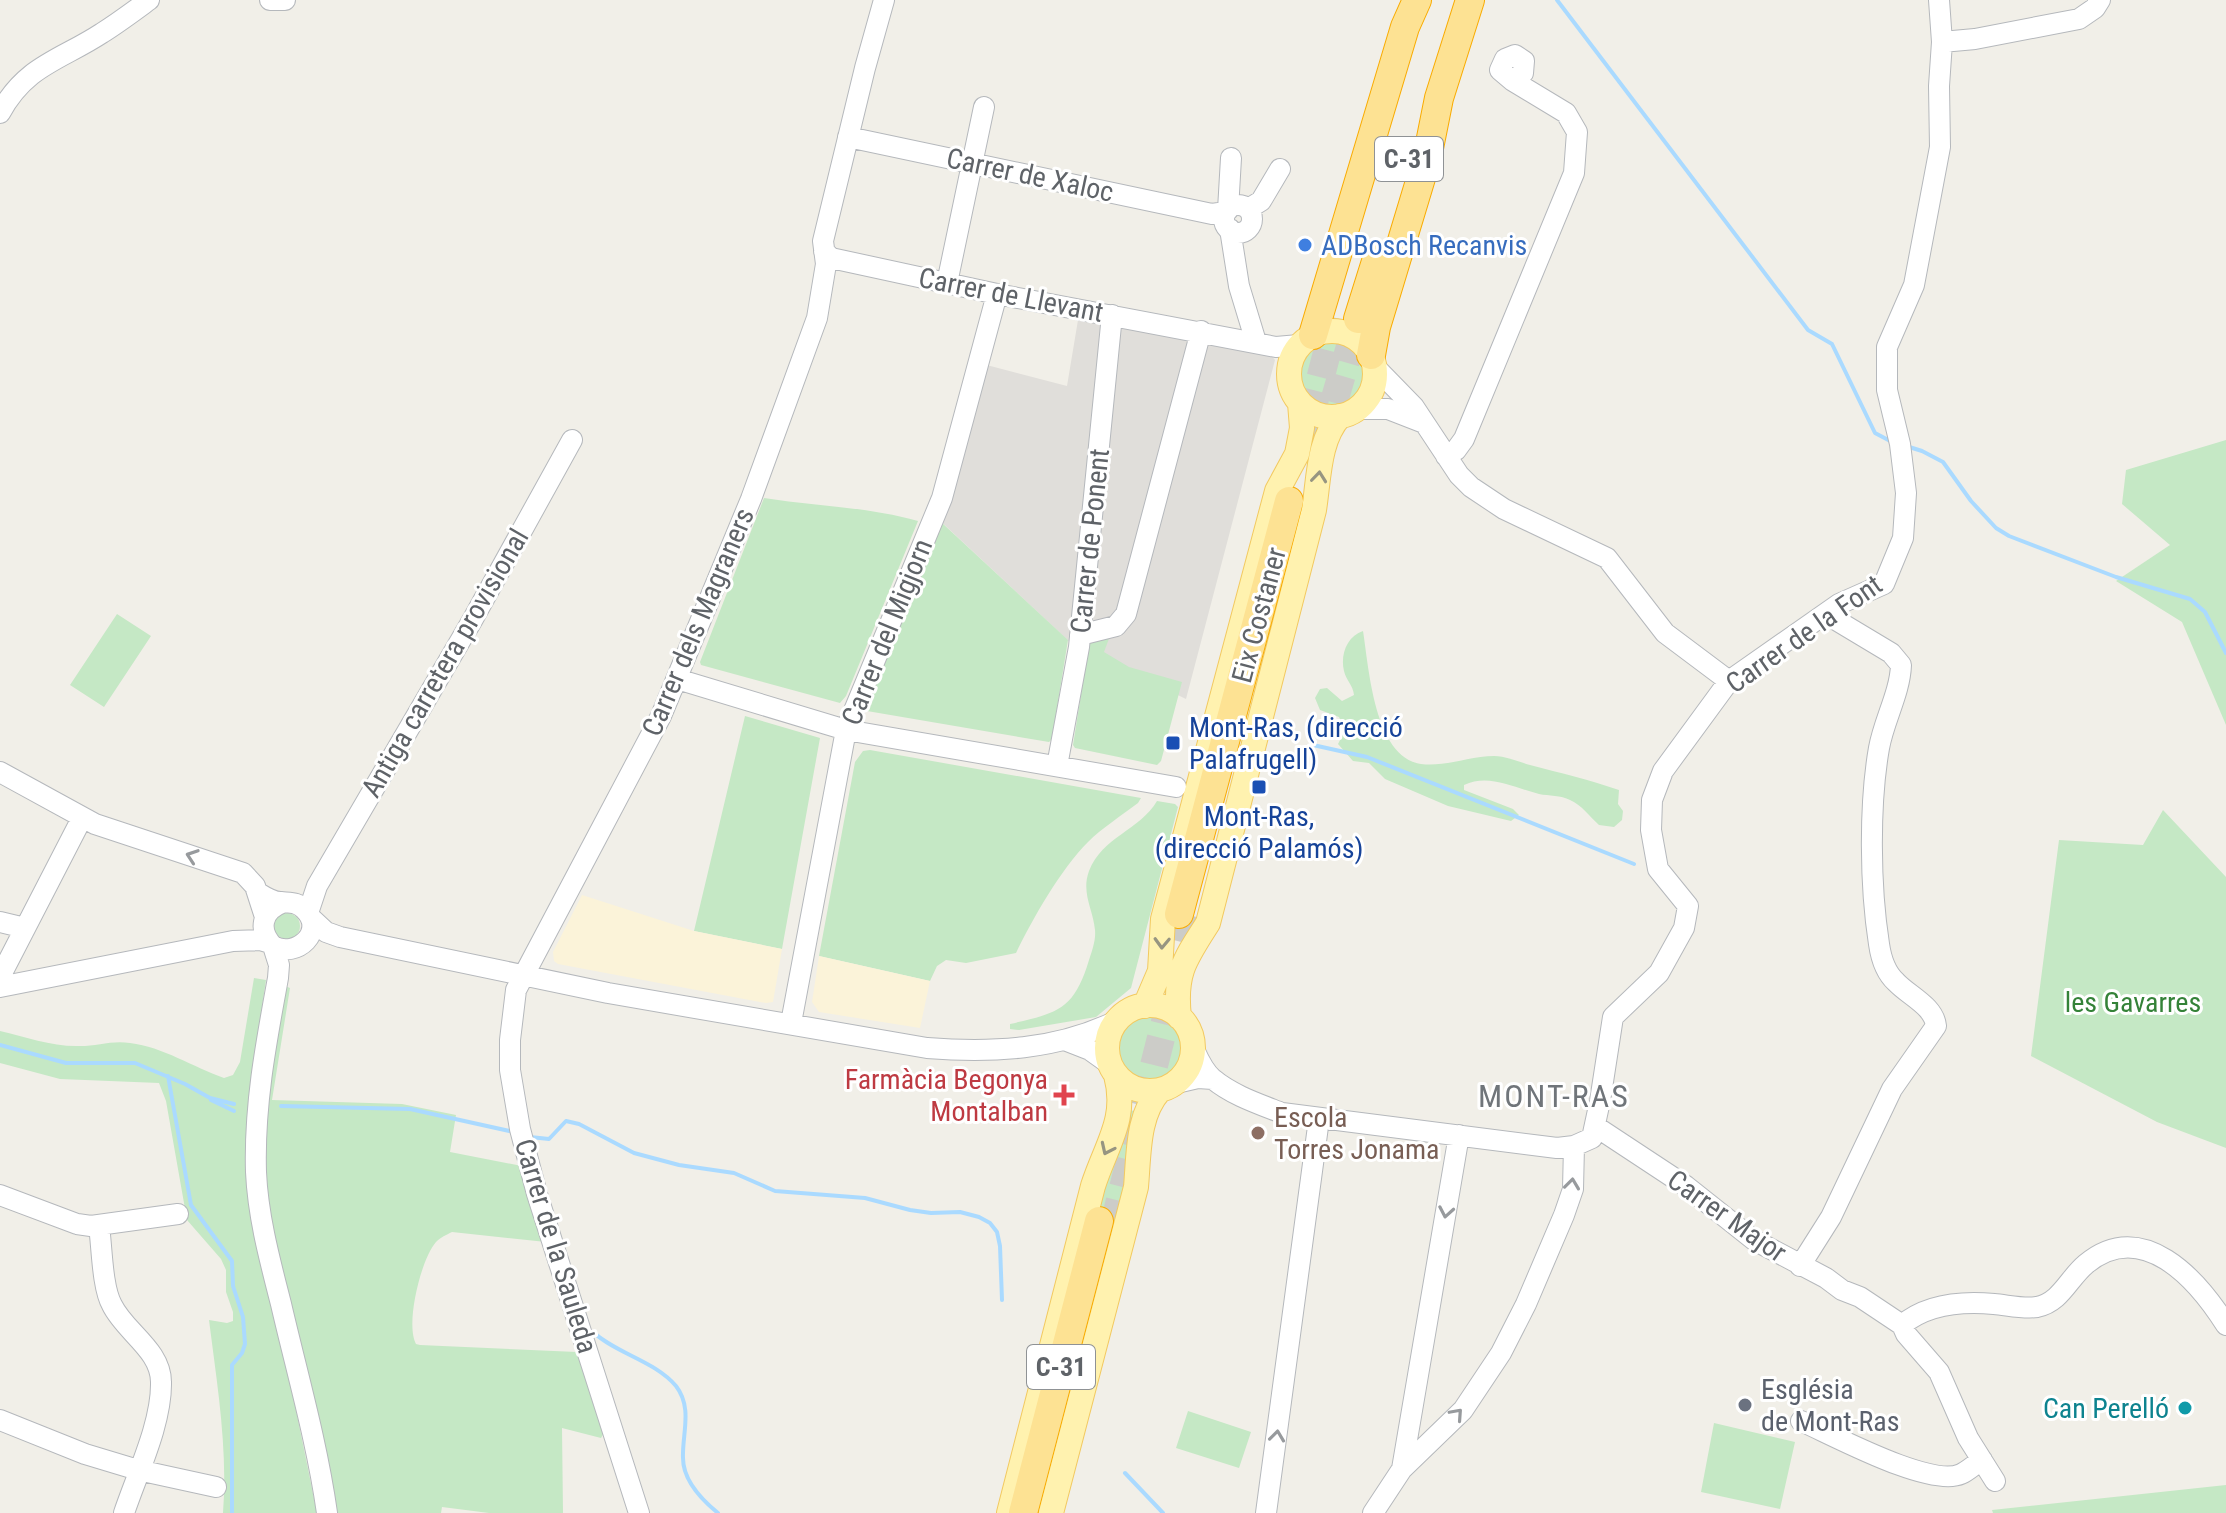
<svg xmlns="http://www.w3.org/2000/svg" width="2226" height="1513" font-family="'Roboto Condensed',sans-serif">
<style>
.industrial{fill:#e0deda}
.green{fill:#c5e8c5}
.sand{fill:#fbf3d9}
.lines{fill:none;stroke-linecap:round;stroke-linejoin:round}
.stream{stroke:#aadaff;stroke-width:4}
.highway-tunnel{stroke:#ccccc8;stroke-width:28;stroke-dasharray:28 14;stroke-linecap:butt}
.minor-casing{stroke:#b5b8bc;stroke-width:22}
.major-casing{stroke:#f2c960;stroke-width:26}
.highway-casing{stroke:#f9ab00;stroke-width:30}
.minor{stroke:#fff;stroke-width:20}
.major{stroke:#fff2af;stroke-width:24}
.highway{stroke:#fde293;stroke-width:28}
.oneway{stroke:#979581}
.oneway2{stroke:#979a9d}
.shop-dot{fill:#3f7fe0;stroke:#fff;stroke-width:3}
.transit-dot{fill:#1a4fb4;stroke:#fff;stroke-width:3}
.health-dot{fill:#e0444e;stroke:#fff;stroke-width:3}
.education-dot{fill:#8d6e63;stroke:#fff;stroke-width:3}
.worship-dot{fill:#6b7280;stroke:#fff;stroke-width:3}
.culture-dot{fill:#0f9aa8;stroke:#fff;stroke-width:3}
.labels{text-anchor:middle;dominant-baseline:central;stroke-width:6;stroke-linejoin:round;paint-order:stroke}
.shield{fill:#fff;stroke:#8f9295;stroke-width:2}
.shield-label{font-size:26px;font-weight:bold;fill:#5f6368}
.street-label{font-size:28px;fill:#5f6368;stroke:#fff}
.shop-label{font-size:28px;fill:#366cbe;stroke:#fff;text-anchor:start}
.transit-label{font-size:28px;fill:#164399;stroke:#fff;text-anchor:start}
.park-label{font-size:28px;fill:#348238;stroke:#fff}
.health-label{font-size:28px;fill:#be3a42;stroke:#fff;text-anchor:end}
.education-label{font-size:28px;fill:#785e54;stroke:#fff;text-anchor:start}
.worship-label{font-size:28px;fill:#5b616d;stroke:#fff;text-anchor:start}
.culture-label{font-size:28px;fill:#0d838f;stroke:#fff;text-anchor:end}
.quarter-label{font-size:32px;letter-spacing:2px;fill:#70757a;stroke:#fff}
</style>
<rect width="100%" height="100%" fill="#f1efe8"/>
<path class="industrial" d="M 1079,314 L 1270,354 L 1275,360 L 1186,699 L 1073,645 L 935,516 L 979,363 L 1067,386 Z"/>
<path class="green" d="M1299 374a34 34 0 1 1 68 0a34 34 0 1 1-68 0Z
M 2226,440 L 2226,725 L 2182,622 L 2116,581 L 2170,545 L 2122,504 L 2126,470 Z
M 764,498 C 815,506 869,507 918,521 L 846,696 L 840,703 L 701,665 L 700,662 Z
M 941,522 L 1068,640 L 1052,739 L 1049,742 L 867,711 L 865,706 Z
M 117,614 L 151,636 L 104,707 L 70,685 Z
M 1363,631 C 1369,668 1374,757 1421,764 C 1446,767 1470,756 1494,756 C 1506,756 1519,762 1530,765 C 1561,773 1590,780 1619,790 L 1618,804 L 1623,811 L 1622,820 L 1614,827 L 1599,825 C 1590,817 1582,805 1570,800 C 1561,795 1549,796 1539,794 C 1514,788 1489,773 1464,785 L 1464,790 L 1513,809 L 1519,815 L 1511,821 L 1448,806 L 1385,779 L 1369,763 L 1353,761 L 1338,744 L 1345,730 L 1339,717 L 1320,710 L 1315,698 L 1320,689 L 1327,688 L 1342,701 L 1354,695 C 1353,685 1346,680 1344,671 C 1340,655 1347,636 1363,631 Z
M 1110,636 L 1104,652 L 1129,667 L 1182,682 L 1161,761 L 1157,765 L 1075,748 L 1073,745 L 1090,638 Z
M 745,716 L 820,738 L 782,949 L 694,931 Z
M 870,750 L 1141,798 L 1138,803 C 1121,816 1102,828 1088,842 C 1061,869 1033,918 1016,953 L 966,963 L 946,960 L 937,966 L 930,981 L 819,956 L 855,762 L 863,751 Z
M 1157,801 L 1175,804 L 1178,807 L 1131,988 L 1096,1017 L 1019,1030 L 1010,1029 L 1010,1024 C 1058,1013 1074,1010 1089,960 C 1092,951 1096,940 1095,930 C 1093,909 1081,893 1089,871 C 1102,837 1140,830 1157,801 Z
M 2163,810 L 2226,877 L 2226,1148 L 2157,1122 L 2031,1056 L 2059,840 L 2143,845 Z
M274 926a13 13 0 1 1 26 0a13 13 0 1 1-26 0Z
M 254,978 L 266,980 L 250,1090 L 276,1312 L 317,1513 L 223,1513 C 228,1448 217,1384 209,1320 L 227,1323 L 233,1321 L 233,1312 L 226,1292 L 226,1270 L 221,1259 L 187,1220 L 166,1101 L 159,1083 L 60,1079 L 0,1063 L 0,1031 C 26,1037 53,1047 80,1046 C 97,1046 113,1040 130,1043 C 163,1047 193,1067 224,1078 L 233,1075 L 240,1062 Z
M 285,986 L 290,988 L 272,1100 L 402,1104 L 456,1115 L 450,1152 L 522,1166 L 546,1242 L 452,1232 C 446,1235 441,1237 436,1242 C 421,1259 405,1324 416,1344 L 420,1345 L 577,1352 L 605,1431 L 601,1438 L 562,1428 L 563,1513 L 489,1513 L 442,1507 L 441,1513 L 336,1513 L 266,1201 L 265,1116 Z
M1117 1048a34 34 0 1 1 68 0a34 34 0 1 1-68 0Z
M 1129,1110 L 1139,1112 L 1119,1228 L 1093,1221 Z
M 1188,1411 L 1251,1432 L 1239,1468 L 1176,1448 Z
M 1714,1423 L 1795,1442 L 1780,1509 L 1701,1492 Z
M 2226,1485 L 2226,1513 L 1993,1513 L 1992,1510 Z"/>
<path class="sand" d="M 582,895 L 694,931 L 782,949 L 773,1002 L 766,1003 L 558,964 L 554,961 L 553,952 Z
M 819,956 L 930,981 L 920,1028 L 819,1012 L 812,1002 Z"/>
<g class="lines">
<path class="stream" d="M 1557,0 L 1808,330 L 1832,344 L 1875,433 L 1894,443
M 1906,446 L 1922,451 L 1943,462 L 1971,501 L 1996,528 L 2009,536 L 2116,577 L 2190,599 L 2205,612 L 2226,653
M 1313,745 L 1367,757 L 1634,864
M 0,1045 L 66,1063 L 135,1063 L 185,1084 L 210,1098 L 234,1104
M 168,1076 L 191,1205 L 232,1261 L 233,1286 L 243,1317 L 245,1344 L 242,1353 L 232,1365 L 232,1513
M 211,1100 L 234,1111
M 281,1106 L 410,1109 L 514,1132
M 530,1137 L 549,1139 L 566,1121 L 579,1124 L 634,1153 L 679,1165 L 734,1173 L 775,1191 L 865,1198 L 910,1210 L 931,1213 L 960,1212 L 979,1217 L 990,1223 L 997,1232 L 1000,1246 L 1002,1300
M 593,1332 C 617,1354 655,1361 676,1386 C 693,1408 682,1434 683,1458 C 683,1480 702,1500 718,1513
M 1125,1473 L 1163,1513"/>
<path class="highway-tunnel" d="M 1310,418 L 1336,318
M 1322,443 L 1358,319
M 1113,1228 L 1192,915"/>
<defs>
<path id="minor" d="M 270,0 L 285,0
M 1942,42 L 1975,39 L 2079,19 L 2095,8 L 2100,0
M 0,113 C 26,65 61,60 102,33 C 118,23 134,11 149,0
M 848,137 L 1212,214 L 1226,212
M1224 219a14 14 0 1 1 28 0a14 14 0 1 1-28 0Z
M 1248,209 L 1261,201 L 1280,169
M 1228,210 L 1231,158
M 1230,229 L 1239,286 L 1256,342
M 824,251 L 831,258 L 997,294 L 1276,347 L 1299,345
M 947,283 L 984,107
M 1375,367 L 1414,407 L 1459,475 L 1471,487 L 1504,509 L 1607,558 L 1665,633 L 1729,681
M 1356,409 L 1388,409 L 1424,423
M 1446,456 L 1456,450 L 1464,439 L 1574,173 L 1577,132 L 1566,113 L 1513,81 L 1523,73 L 1524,61 L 1515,55 L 1505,59 L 1500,70 L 1513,81
M 1080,635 L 1116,626 L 1126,614 L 1201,331
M 677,679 L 846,730 L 1176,787
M 1057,766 L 1079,647 L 1112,315
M 0,772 L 95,824 L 243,873 L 255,886 L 265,917
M 257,892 C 265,897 272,902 281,902 C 291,903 298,902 305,910 C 326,931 297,959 273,946 C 258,931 261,911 282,903
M 308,913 L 317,886 L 473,619 L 572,440
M 311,918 L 326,932 L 340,937 L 608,993 L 927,1048 C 992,1053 1057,1050 1116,1021
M 0,922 L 25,928
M 273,946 L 279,965 L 278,978 C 266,1043 254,1106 256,1172 C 258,1217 270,1261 281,1304 C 297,1373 317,1442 327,1513
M 0,977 L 82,818
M 0,987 L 233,941 L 260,940 L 270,943
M 791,1023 L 846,730 L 942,498 L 997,294
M 1067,1041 L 1090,1050 L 1111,1065
M 1193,1047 C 1198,1058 1203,1071 1213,1079 C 1232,1095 1259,1104 1282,1113 L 1557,1148 L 1574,1146 L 1592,1138 L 1600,1101 L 1613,1017 L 1659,973 L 1684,928 L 1688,906 L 1658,869 L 1651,830 L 1652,800 L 1663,771 L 1729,681 L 1839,604 L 1884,584 L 1903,538 L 1906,493 L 1900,444 L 1887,390 L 1887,347 L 1914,285 L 1940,147 L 1939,86 L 1942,42 L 1939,0
M 1172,1084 L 1198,1078 L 1213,1079
M 1595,1126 L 1686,1186 L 1754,1240 L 1826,1278 L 1842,1290 L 1860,1297 L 1902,1325 L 1906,1334 L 1939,1372 L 1968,1438 L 1995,1481
M 0,1195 L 77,1224 L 91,1226 L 178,1214
M 99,1226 C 102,1247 102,1287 112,1305 C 125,1332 161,1350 161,1382 C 162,1423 137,1474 124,1513
M 1800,1266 L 1831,1217 L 1892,1089 L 1936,1026 C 1934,1006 1909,996 1896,982 C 1886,973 1881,958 1879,944 C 1870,887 1869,805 1879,748 C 1884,720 1900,693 1901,665 L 1891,653 L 1826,614
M 1902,1325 C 1927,1304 1962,1301 1994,1304 C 2007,1305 2023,1309 2037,1307 C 2061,1302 2068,1279 2086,1264 C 2142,1217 2197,1279 2226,1325
M 0,1420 L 85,1454 L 138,1470 L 216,1487
M 1801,1421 C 1833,1435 1930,1488 1961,1474 C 1968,1471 1975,1464 1982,1460
M 1402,1469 L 1459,1135
M 639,1513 L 537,1194 L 520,1129 L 510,1070 L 510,1040 L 516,990 L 661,716 L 751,499 L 817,318 L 826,264 L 823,241 L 865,68 L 884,0
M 1266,1513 L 1319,1119
M 1373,1513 L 1402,1469 L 1463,1410 L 1501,1353 L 1526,1304 L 1564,1215 L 1573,1189 L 1574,1146"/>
<path id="major" d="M1289 374a43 43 0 1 1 86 0a43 43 0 1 1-86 0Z
M1107 1048a43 43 0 1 1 86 0a43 43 0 1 1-86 0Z
M 1145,1006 L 1160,971 L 1163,919 L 1277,491 L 1297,454 L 1302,428 L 1300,403
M 1179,1017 C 1174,973 1185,959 1208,923 L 1314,510 C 1319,479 1318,440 1340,416
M 1009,1513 L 1093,1186 C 1106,1145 1128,1119 1116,1075
M 1051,1513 L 1136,1187 C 1139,1154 1137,1115 1160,1090"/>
<path id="highway" d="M 1358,319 L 1378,255
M 1313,335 L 1405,27 L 1417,0
M 1371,355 L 1376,327 L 1427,158 L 1439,98 L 1470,0
M 1179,914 L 1289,501
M 1023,1513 L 1099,1221"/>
</defs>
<use href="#minor" class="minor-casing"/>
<use href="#major" class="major-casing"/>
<use href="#highway" class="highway-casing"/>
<use href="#minor" class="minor"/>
<use href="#major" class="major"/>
<use href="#highway" class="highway"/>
</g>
<defs><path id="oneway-chevron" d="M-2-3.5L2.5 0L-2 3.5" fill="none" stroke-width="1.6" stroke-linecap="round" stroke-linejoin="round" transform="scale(2)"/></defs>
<g class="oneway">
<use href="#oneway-chevron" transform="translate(1319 477) rotate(-84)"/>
<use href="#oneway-chevron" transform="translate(1162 943) rotate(92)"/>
<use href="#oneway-chevron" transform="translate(1107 1149) rotate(115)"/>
</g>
<g class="oneway2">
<use href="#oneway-chevron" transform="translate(192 856) rotate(-161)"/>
<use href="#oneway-chevron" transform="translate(1572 1184) rotate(-83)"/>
<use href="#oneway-chevron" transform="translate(1446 1212) rotate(100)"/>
<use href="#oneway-chevron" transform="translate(1457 1414) rotate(-48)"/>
<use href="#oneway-chevron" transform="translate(1277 1436) rotate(-83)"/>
</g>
<circle class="shop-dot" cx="1305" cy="245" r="8"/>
<g class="transit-dot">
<rect x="1165" y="735" width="16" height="16" rx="4"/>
<rect x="1251" y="779" width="16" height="16" rx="4"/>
</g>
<path class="health-dot" d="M1060 1083h8v8h8v8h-8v8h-8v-8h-8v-8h8z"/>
<circle class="education-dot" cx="1258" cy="1133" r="8"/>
<circle class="worship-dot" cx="1745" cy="1405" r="8"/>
<circle class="culture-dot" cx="2185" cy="1408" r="8"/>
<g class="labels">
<g class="shield">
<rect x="1375" y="137" width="68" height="44" rx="6"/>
<rect x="1027" y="1345" width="68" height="44" rx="6"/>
</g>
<g class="shield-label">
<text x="1409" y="159">C-31</text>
<text x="1061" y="1367">C-31</text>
</g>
<g class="street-label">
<text transform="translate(1030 175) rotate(12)">Carrer de Xaloc</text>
<text transform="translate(1011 295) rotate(11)">Carrer de Llevant</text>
<text transform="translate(1090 541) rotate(-84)">Carrer de Ponent</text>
<text transform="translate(1259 615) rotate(-75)">Eix Costaner</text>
<text transform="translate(698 622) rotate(-67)">Carrer dels Magraners</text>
<text transform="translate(887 632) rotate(-68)">Carrer del Migjorn</text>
<text transform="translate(1804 634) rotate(-35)">Carrer de la Font</text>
<text transform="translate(445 663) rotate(-60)">Antiga carretera provisional</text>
<text transform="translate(1727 1216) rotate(35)">Carrer Major</text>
<text transform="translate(556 1246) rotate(73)">Carrer de la Sauleda</text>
</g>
<g class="shop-label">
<text x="1321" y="245">ADBosch Recanvis</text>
</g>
<g class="transit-label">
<text x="1189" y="727">Mont-Ras, (direcció<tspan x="1189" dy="32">Palafrugell)</tspan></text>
<text x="1259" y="816" text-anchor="middle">Mont-Ras,<tspan x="1259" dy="32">(direcció Palamós)</tspan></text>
</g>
<g class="park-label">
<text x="2133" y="1002">les Gavarres</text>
</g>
<g class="health-label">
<text x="1048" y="1079">Farmàcia Begonya<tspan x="1048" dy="32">Montalban</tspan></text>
</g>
<g class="education-label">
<text x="1274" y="1117">Escola<tspan x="1274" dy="32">Torres Jonama</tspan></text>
</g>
<g class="worship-label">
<text x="1761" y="1389">Església<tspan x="1761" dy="32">de Mont-Ras</tspan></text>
</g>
<g class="culture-label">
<text x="2169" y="1408">Can Perelló</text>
</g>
<g class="quarter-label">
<text x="1554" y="1096">MONT-RAS</text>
</g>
</g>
</svg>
